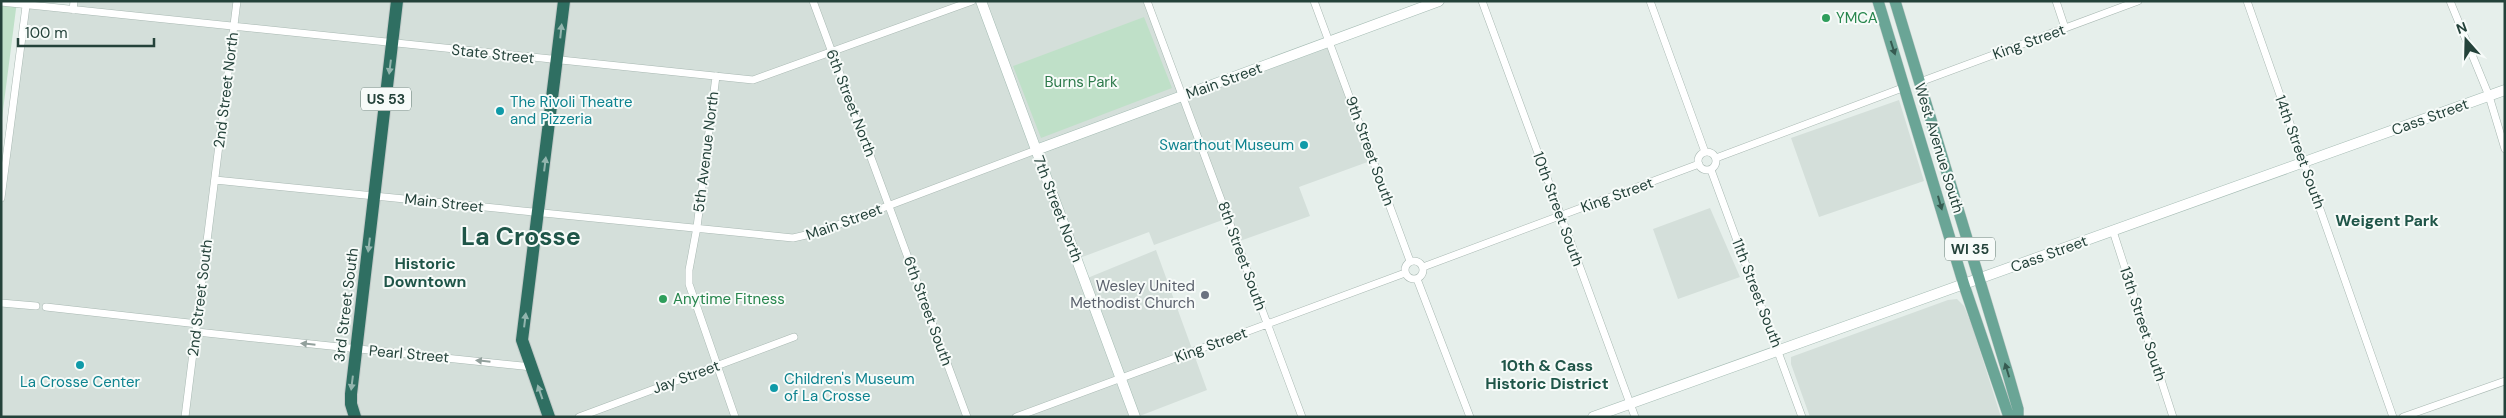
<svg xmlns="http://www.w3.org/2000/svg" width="2506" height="418" font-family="'DM Sans',sans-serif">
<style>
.built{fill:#d4dfda}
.green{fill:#bfe0c8}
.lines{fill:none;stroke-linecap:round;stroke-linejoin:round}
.street-casing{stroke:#a8b8b2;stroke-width:8}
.secondary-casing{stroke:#a4bbb3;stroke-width:11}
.primary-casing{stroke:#c2cac8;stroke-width:12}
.highway-casing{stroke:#c2cac8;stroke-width:14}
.street{stroke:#fff;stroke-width:7}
.secondary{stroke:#fff;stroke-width:10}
.primary{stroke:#6aa596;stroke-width:11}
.highway{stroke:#2f6f62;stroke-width:12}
.oneway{fill:#93b5ae}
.oneway2{fill:#365b51}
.oneway3{fill:#92a09c}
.leisure-dot{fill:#2e9e5b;stroke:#f7fbf9;stroke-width:2}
.culture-dot{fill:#0f9aa8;stroke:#f7fbf9;stroke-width:2}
.worship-dot{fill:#6b7280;stroke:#f7fbf9;stroke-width:2}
.labels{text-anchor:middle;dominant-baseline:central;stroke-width:4;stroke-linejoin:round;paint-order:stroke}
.shield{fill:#f7fbf9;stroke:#637a73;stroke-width:1}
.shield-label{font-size:14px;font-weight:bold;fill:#24423a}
.leisure-label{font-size:15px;fill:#27864d;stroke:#f7fbf9;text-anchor:start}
.street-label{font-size:15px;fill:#24423a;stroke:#f7fbf9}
.park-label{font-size:15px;fill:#2d7a4b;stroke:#f7fbf9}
.culture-label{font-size:15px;fill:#0d838f;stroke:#f7fbf9;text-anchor:start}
.worship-label{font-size:15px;fill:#5b616d;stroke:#f7fbf9;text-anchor:end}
.neighbourhood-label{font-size:16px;font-weight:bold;fill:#1f5548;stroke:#f7fbf9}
.town-label{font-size:25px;font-weight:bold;fill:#1f5548;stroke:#f7fbf9}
</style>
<rect width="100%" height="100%" fill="#e6efeb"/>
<path class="built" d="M 74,1 L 1148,1 L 1183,96 L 1329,42 L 1373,160 L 1299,187 L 1310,216 L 1237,242 L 1228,218 L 1154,245 L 1149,232 L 1077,259 L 1085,279 L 1156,250 L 1207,390 L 1137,417 L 1,417 L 1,198 L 26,6 L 72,10 Z
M 1899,100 L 1924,181 L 1819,217 L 1791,138 Z
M 1710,208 L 1740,277 L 1678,299 L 1653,229 Z
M 1957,299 L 1964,306 L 1972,326 L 2001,417 L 1810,417 L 1791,364 L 1791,357 L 1948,300 Z"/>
<path class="green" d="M 1,1 L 17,1 L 1,126 Z
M 1144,17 L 1172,88 L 1041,138 L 1013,66 Z"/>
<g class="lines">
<defs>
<path id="street" d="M 813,1 L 967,417
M 1147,1 L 1302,417
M 1314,1 L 1410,261
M 1482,1 L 1635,417
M 1650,1 L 1705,152
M 2056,1 L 2065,28
M 2247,1 L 2393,417
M 2450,1 L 2489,96 L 2505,149
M 1,2 L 753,80 L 972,1
M 73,10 L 74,1
M 716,76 L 697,227 L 689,270 L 689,284 L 735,417
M 1920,82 L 2138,1
M1698 161a9 9 0 1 1 18 0a9 9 0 1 1-18 0Z
M 1716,158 L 1905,87
M 1711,170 L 1802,417
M 215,180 L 793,238 L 819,232 L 1036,150
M 1,198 L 26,6
M 2113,231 L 2173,417
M1405 270a9 9 0 1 1 18 0a9 9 0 1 1-18 0Z
M 1423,267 L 1699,164
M 1417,279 L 1470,417
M 1,303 L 36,306
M 46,307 L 198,324
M 197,332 L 532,367
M 185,417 L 237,1
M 579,417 L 794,337
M 1016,417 L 1405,273
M 2403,417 L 2505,381"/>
<path id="secondary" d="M 981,1 L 1135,417
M 1036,150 L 1439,1
M 1593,417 L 2505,90"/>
<path id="primary" d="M 1878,1 L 1964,285 L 2009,417
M 1895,1 L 2008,374 L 2018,409 L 2018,417"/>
<path id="highway" d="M 355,417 L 351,404 L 351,394 L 397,1
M 549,417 L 522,340 L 564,1"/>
</defs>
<use href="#street" class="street-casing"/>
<use href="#secondary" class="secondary-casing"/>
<use href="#primary" class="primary-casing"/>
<use href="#highway" class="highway-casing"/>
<use href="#street" class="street"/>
<use href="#secondary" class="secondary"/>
<use href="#primary" class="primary"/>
<use href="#highway" class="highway"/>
</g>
<defs><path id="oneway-solid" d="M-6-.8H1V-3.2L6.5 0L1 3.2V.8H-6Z" transform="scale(1.25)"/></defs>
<g class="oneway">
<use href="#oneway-solid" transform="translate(561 31) rotate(-84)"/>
<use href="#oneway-solid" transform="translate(390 67) rotate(97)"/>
<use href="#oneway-solid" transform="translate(545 164) rotate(-83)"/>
<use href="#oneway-solid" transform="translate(369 245) rotate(97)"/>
<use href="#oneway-solid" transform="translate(525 320) rotate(-83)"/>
<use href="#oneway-solid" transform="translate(352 383) rotate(97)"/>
<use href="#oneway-solid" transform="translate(540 392) rotate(-109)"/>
</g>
<g class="oneway2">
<use href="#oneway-solid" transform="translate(1893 48) rotate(72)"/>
<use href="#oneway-solid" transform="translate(1940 203) rotate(74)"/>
<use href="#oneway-solid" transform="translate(2007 370) rotate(-107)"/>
</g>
<g class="oneway3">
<use href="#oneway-solid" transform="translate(308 344) rotate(-174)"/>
<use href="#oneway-solid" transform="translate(483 361) rotate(-174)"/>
</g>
<g class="leisure-dot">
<circle cx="1826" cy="18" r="5"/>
<circle cx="663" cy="299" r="5"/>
</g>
<g class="culture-dot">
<circle cx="500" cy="111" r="5"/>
<circle cx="1304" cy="145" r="5"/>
<circle cx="80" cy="365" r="5"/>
<circle cx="774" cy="388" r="5"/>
</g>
<circle class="worship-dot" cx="1205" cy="295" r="5"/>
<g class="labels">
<g class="shield">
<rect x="361" y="87.5" width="50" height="23" rx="4"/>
<rect x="1945" y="237.5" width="50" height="23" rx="4"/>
</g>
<g class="shield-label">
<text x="386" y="99">US 53</text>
<text x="1970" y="249">WI 35</text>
</g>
<g class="leisure-label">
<text x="1836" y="18">YMCA</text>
<text x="673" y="299">Anytime Fitness</text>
</g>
<g class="street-label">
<text transform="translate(2029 42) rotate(-20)">King Street</text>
<text transform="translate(493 54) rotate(6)">State Street</text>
<text transform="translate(1224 81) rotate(-20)">Main Street</text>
<text transform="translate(226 90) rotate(-83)">2nd Street North</text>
<text transform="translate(851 103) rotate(69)">6th Street North</text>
<text transform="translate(2430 117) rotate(-20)">Cass Street</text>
<text transform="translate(1939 148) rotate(73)">West Avenue South</text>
<text transform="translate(1370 151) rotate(70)">9th Street South</text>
<text transform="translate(706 152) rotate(-83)">5th Avenue North</text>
<text transform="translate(2300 152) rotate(70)">14th Street South</text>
<text transform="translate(1617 195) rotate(-20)">King Street</text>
<text transform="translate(444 203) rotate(6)">Main Street</text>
<text transform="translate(1058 209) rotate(69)">7th Street North</text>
<text transform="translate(1558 209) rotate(70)">10th Street South</text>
<text transform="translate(844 222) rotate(-20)">Main Street</text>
<text transform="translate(2049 254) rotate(-20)">Cass Street</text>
<text transform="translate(1242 256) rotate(70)">8th Street South</text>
<text transform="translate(1757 293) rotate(69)">11th Street South</text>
<text transform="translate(200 298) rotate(-83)">2nd Street South</text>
<text transform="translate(346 305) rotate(-83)">3rd Street South</text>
<text transform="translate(928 311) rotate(70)">6th Street South</text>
<text transform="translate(2143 324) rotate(72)">13th Street South</text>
<text transform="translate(1211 345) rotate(-20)">King Street</text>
<text transform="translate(409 354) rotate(5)">Pearl Street</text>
<text transform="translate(686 377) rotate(-20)">Jay Street</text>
</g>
<g class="park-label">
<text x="1081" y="82">Burns Park</text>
</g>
<g class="culture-label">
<text x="510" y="102">The Rivoli Theatre<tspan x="510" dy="17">and Pizzeria</tspan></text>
<text x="1294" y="145" text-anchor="end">Swarthout Museum</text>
<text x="784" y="379">Children's Museum<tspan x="784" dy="17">of La Crosse</tspan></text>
<text x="80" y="382" text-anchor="middle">La Crosse Center</text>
</g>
<g class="worship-label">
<text x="1195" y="286">Wesley United<tspan x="1195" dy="17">Methodist Church</tspan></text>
</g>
<g class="neighbourhood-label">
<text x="2387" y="220">Weigent Park</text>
<text x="425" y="263">Historic<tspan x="425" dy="18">Downtown</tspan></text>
<text x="1547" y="365">10th &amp; Cass<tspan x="1547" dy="18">Historic District</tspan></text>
</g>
<g class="town-label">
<text x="521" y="236">La Crosse</text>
</g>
</g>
<rect width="2506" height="418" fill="none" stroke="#24423a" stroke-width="5"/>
<g transform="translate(2466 40) rotate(340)" stroke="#f7fbf9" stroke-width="4" paint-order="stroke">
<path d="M0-4L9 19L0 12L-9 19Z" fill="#24423a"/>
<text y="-8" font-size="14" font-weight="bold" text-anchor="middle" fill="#24423a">N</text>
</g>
<path d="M18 38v8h136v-8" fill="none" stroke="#24423a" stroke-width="2.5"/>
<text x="25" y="38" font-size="15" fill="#24423a" stroke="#f7fbf9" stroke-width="4" paint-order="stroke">100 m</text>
</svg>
